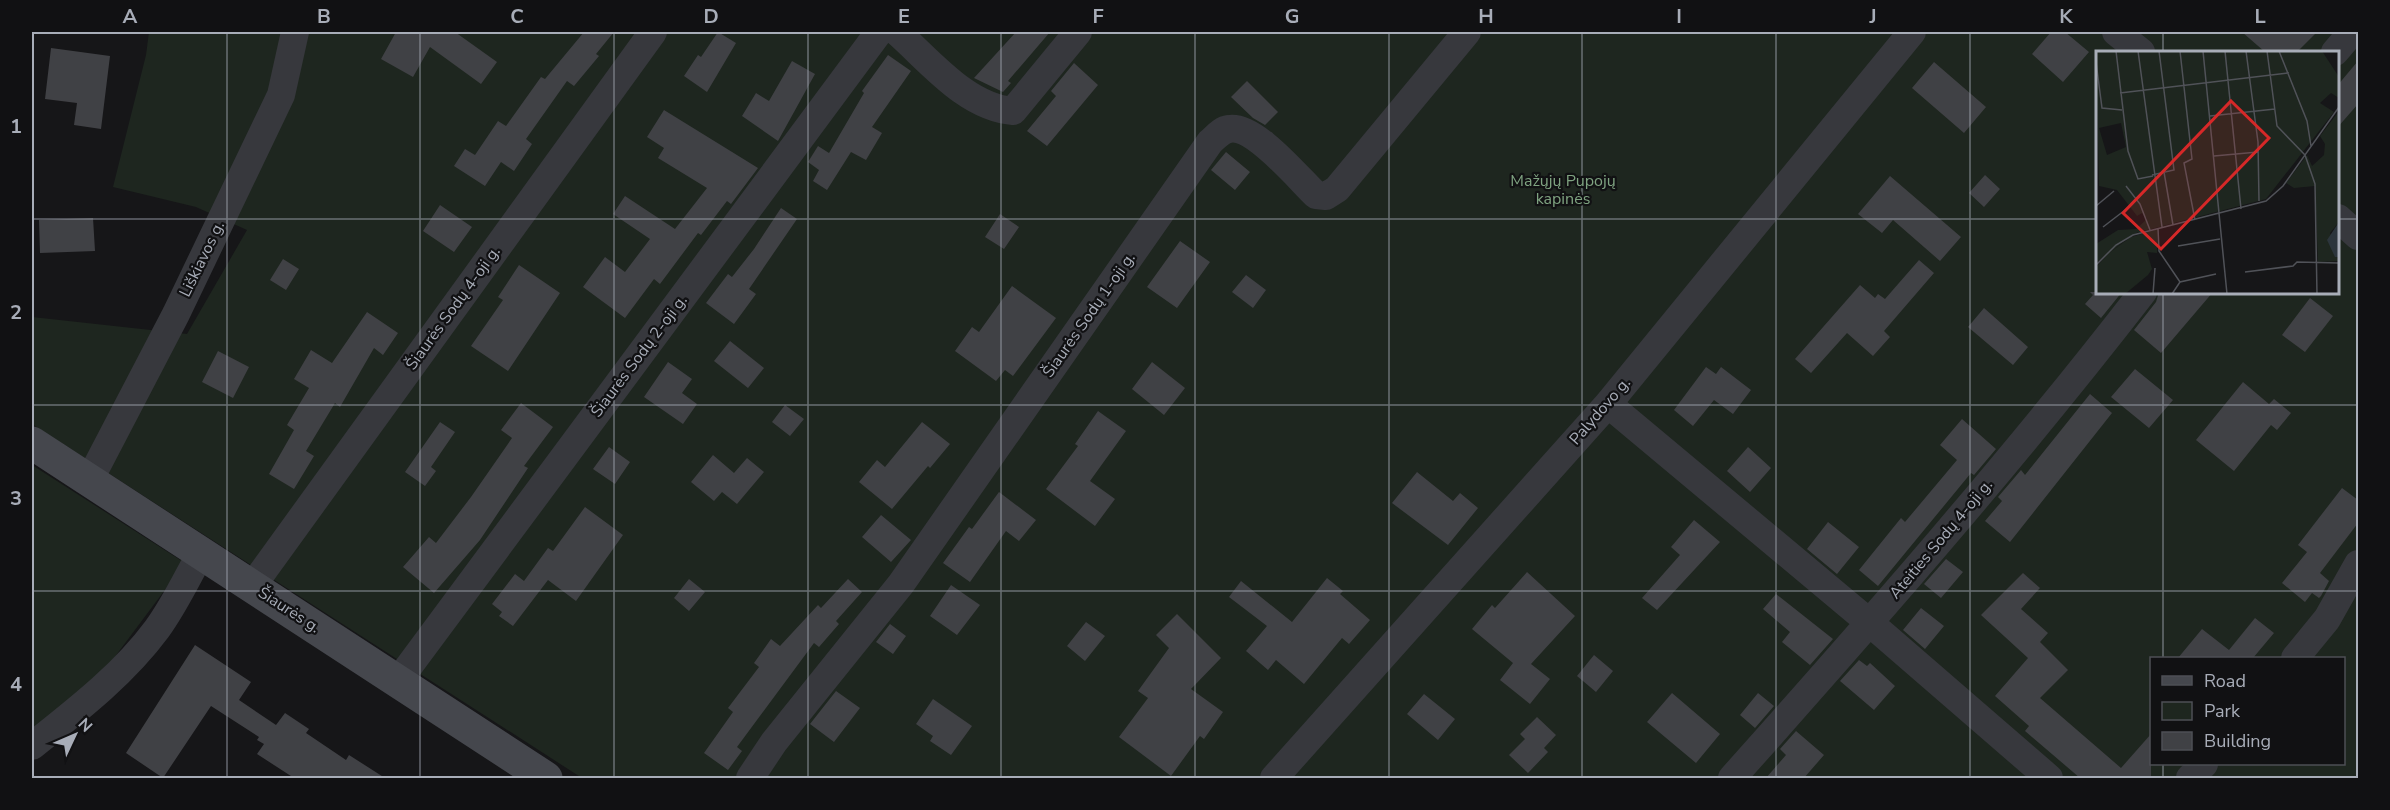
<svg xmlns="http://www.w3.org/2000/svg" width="2390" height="810" font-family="'Nunito Sans',sans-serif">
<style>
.green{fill:#1e261f;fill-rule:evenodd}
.building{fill:#404145}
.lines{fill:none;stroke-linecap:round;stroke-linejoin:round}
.street{stroke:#37383d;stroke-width:28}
.secondary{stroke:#45474d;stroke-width:33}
.grid{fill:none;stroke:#a8adb8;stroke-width:1.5;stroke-opacity:0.55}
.labels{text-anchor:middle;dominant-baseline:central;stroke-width:4.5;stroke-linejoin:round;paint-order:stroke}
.park-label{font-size:16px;fill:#7fa381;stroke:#111113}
.street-label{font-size:16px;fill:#a8adb8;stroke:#111113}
.inset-road{fill:none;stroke:#505258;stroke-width:1.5}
.view{fill:#d62828;fill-opacity:0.15;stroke:#d62828;stroke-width:3}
.inset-edge{fill:none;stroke:#a8adb8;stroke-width:3}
.neatline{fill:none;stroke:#a8adb8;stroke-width:2}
.grid-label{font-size:20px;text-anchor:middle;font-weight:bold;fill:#a8adb8}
</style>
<rect width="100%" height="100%" fill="#161618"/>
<path class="green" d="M 149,32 L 2358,32 L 2358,778 L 582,778 L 32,424 L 32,317 L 187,334 L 247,230 L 196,207 L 113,187 L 146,55 ZM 2098,52 L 2338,52 L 2338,292 L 2098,292 ZM 2152,658 L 2344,658 L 2344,764 L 2152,764 Z
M 32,465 L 185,563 L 96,682 L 32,730 Z"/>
<path class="building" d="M 396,32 L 455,32 L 497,62 L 481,84 L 430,47 L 413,77 L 381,59 Z
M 584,32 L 614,32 L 596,54 L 599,56 L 574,86 L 567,81 L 526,139 L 532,144 L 514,171 L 501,162 L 485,186 L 454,166 L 465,149 L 475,155 L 498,121 L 506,126 L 541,77 L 545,79 Z
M 718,32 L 736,43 L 707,92 L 684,76 L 698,55 L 701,57 Z
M 1016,32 L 1050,32 L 1008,81 L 1011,83 L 1003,92 L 974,78 Z
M 2051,32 L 2065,32 L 2089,52 L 2063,82 L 2032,54 Z
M 2242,32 L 2317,32 L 2297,52 L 2265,52 Z
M 51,48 L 110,56 L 101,129 L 74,125 L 77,103 L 45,99 Z
M 888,55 L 911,71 L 872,127 L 882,133 L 866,160 L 851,152 L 827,190 L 813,181 L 819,170 L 808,162 L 818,146 L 829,153 L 864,93 L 862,91 Z
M 792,61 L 815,74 L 778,141 L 742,116 L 756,93 L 769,101 Z
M 2358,61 L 2358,104 L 2337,128 L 2337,86 Z
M 1934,62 L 1986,107 L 1964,133 L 1912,88 Z
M 1074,63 L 1098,85 L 1047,146 L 1027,131 L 1056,96 L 1051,91 Z
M 1247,81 L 1278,112 L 1265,125 L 1253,118 L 1231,97 Z
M 664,110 L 758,168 L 731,204 L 727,201 L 701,235 L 698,233 L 660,284 L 654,279 L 625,318 L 583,287 L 605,257 L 625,272 L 650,239 L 613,214 L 625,196 L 675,229 L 707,188 L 658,158 L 664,148 L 647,137 Z
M 1226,152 L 1250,172 L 1235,190 L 1211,170 Z
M 1985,175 L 2000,189 L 1984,207 L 1969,193 Z
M 1890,176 L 1961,237 L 1940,261 L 1893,220 L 1882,233 L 1858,214 Z
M 440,205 L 472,227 L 454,252 L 423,231 Z
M 781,208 L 797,219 L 749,289 L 756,294 L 734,324 L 706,303 L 728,274 L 732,277 L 754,249 Z
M 1000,214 L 1019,227 L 1004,249 L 985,237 Z
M 93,218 L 95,251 L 40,253 L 39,220 Z
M 1180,241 L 1210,262 L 1177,308 L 1147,287 Z
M 283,259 L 299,269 L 286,290 L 270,280 Z
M 1919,260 L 1934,273 L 1884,331 L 1890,337 L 1873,356 L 1847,333 L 1811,373 L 1795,359 L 1860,285 L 1875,298 L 1878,294 L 1885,299 Z
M 519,265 L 560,293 L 508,371 L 471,346 L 503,300 L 498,297 Z
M 1246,275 L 1266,290 L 1253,308 L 1232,292 Z
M 1012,286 L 1056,318 L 1013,376 L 1005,370 L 996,381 L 955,351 L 972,327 L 979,332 Z
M 2090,292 L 2122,292 L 2101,318 L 2085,304 L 2093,295 Z
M 2159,292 L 2213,292 L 2161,353 L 2134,330 L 2156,302 Z
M 2310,298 L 2333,316 L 2305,352 L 2282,335 Z
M 1984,308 L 2028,347 L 2013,365 L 1968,327 Z
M 367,312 L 398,333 L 383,355 L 374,348 L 340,407 L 335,403 L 306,451 L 314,456 L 294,489 L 269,474 L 294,430 L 287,425 L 309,388 L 294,379 L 311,350 L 332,363 Z
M 730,341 L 764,368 L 748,388 L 714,361 Z
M 218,351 L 249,367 L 233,398 L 202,382 Z
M 668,362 L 692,379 L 682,393 L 697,404 L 683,424 L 644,397 Z
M 1152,362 L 1185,388 L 1164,415 L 1132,389 Z
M 1706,367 L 1716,374 L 1721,367 L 1751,390 L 1733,414 L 1714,400 L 1693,426 L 1674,410 Z
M 2135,369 L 2173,400 L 2149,428 L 2111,397 Z
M 2243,382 L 2269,404 L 2274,399 L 2291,413 L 2277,430 L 2271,425 L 2234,471 L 2196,440 Z
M 2090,394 L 2112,413 L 2010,542 L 1985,521 L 2002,501 L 1998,497 L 2021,470 L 2025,475 Z
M 521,403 L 553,427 L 524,466 L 528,468 L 480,540 L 434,593 L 403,567 L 429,537 L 436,543 L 471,497 L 512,438 L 501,430 Z
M 785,405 L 804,419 L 790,436 L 772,422 Z
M 1098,411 L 1126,431 L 1090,481 L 1115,499 L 1095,526 L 1046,489 L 1078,446 L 1075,444 Z
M 1962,419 L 1996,449 L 1974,475 L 1971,473 L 1878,586 L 1859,570 L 1901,518 L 1905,522 L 1957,460 L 1940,445 Z
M 440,422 L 455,432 L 431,467 L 436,471 L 425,486 L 405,472 Z
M 922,422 L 950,444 L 930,468 L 928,466 L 892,509 L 859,482 L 877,460 L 885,467 Z
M 609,447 L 630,462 L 615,484 L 593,469 Z
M 1748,447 L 1771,468 L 1750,492 L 1727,471 Z
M 713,455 L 734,473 L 747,458 L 764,472 L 737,504 L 722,492 L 714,501 L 691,482 Z
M 1417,472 L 1453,501 L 1460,493 L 1478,508 L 1448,545 L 1392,503 Z
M 2342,488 L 2358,500 L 2358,523 L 2320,573 L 2329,581 L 2321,596 L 2319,598 L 2312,593 L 2305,602 L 2282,583 L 2307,552 L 2298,545 Z
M 999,492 L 1036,520 L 1019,541 L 1006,531 L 970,582 L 943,563 L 969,527 L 972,529 Z
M 585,507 L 623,535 L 576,601 L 548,580 L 513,626 L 499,616 L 502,612 L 492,604 L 515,574 L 524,581 L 548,548 L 553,551 Z
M 881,515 L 911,540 L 891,562 L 862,537 Z
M 1694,520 L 1720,542 L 1657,610 L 1642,598 L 1680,555 L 1671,547 Z
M 1828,522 L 1859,547 L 1837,574 L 1807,549 Z
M 1946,559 L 1963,572 L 1941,598 L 1924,584 Z
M 1527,572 L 1575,616 L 1531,664 L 1550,679 L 1530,704 L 1500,680 L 1513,663 L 1472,629 L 1492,605 L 1495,608 Z
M 2023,573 L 2040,588 L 2021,609 L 2048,633 L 2040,642 L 2068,670 L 2040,698 L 2121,768 L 2151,734 L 2151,778 L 2080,778 L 2025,731 L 2029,726 L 1995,696 L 2028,658 L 1981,615 Z
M 1327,578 L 1343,591 L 1340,594 L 1370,620 L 1349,644 L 1342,638 L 1304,684 L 1276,660 L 1268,670 L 1246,651 L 1267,626 L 1229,597 L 1241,581 L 1292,622 Z
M 689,579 L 705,592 L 689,611 L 674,598 Z
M 848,579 L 862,592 L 836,621 L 839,624 L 819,647 L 814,643 L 737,747 L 742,751 L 728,770 L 704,753 L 733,712 L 728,708 L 759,667 L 754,663 L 771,639 L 780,646 L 818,605 L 821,608 Z
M 951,585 L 980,605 L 957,635 L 930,616 Z
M 1776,594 L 1833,639 L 1810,665 L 1782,642 L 1790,632 L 1763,609 Z
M 1921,608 L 1944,626 L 1925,649 L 1903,630 Z
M 1177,614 L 1221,658 L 1191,689 L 1223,712 L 1204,739 L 1200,736 L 1171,776 L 1119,737 L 1148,698 L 1138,691 L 1169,648 L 1156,635 Z
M 2255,618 L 2274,633 L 2253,658 L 2178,658 L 2202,629 L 2229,650 Z
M 1086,622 L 1105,636 L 1085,661 L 1067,646 Z
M 890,624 L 906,636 L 893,654 L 876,642 Z
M 195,645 L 251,682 L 239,700 L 276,725 L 285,713 L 309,729 L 306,733 L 346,760 L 349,755 L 385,778 L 294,778 L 257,754 L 264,744 L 257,740 L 259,737 L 211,706 L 163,778 L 126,753 Z
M 1594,655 L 1613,671 L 1596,692 L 1577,676 Z
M 1859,660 L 1867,666 L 1870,663 L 1895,686 L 1874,710 L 1840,681 Z
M 836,691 L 860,708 L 834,742 L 810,724 Z
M 1672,693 L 1720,734 L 1696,763 L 1647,722 Z
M 1758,693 L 1774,706 L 1755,728 L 1740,715 Z
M 1424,694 L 1455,719 L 1438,740 L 1407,714 Z
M 933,699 L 972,726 L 951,755 L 930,741 L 933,736 L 916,724 Z
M 1537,717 L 1556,735 L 1544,748 L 1548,752 L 1528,773 L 1509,755 L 1525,739 L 1520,734 Z
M 1796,731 L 1824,755 L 1804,778 L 1766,778 L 1786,755 L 1780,749 Z"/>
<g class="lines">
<path class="street" d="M 897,32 C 930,61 966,107 1013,111 L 1078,32
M 2116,32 L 2141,52
M 2335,52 L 2352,32
M 2338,218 L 2358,236
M 1608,404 L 1870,623 L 2049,778
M 90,479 L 176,314 L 281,95 L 295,32
M 253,585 L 653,32
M 2295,658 L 2327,619 L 2358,564
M 398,681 L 879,32
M 32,746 C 76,711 123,675 157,629 C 174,606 187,578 201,553
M 750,778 L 774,742 L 901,584 L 1210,142 C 1216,137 1221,130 1229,129 C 1254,124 1298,178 1316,195 L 1326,196 L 1337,189 L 1467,32
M 1274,778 L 1608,404 L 1912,32
M 1732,778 C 1873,620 2013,460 2143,292
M 2190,778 L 2204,764"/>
<path class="secondary" d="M 32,443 L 546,778"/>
</g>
<path class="grid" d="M 227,32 L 227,778M 420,32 L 420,778M 614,32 L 614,778M 808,32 L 808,778M 1001,32 L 1001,778M 1195,32 L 1195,778M 1389,32 L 1389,778M 1582,32 L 1582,778M 1776,32 L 1776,778M 1970,32 L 1970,778M 2163,32 L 2163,52M 32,219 L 2098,219M 2338,219 L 2358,219M 2163,292 L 2163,658M 32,405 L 2358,405M 32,591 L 2358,591M 2163,764 L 2163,778"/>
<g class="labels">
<g class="park-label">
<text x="1563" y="181">Mažųjų Pupojų<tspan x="1563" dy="18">kapinės</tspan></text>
</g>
<g class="street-label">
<text transform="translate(202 259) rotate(-64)">Liškiavos g.</text>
<text transform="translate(453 308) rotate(-54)">Šiaurės Sodų 4-oji g.</text>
<text transform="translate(1089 315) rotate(-55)">Šiaurės Sodų 1-oji g.</text>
<text transform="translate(639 356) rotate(-53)">Šiaurės Sodų 2-oji g.</text>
<text transform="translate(1600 411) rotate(-49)">Palydovo g.</text>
<text transform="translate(1941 539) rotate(-50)">Ateities Sodų 4-oji g.</text>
<text transform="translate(289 610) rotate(33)">Šiaurės g.</text>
</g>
</g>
<g transform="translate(2096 51)">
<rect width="243" height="243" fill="#161618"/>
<path d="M 0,0 L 226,0 L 243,26 L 243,47 L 235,42 L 224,52 L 238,61 L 170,148 L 40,182 L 0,212 L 0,193 L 22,179 L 40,178 L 51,168 L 46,162 L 41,165 L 21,139 L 3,135 ZM 25,72 L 30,96 L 11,104 L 3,77 ZM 243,60 L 243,171 L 234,182 L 243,210 L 222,211 L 219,135 L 198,137 L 190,132 L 211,104 L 216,115 L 228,104 L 229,93 L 224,85 ZM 62,178 L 61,202 L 51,201 L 56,218 L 52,224 L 29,243 L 0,243 L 0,216 L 12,203 L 32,187 Z" fill="#1e261f" fill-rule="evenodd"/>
<path d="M 243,171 L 243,206 L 239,206 L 231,189 Z" fill="#2c353c"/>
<path class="inset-road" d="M 20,0 L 32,100 L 42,128 L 57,125M 42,0 L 66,176M 84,0 L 96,108 L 88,112 L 99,169M 107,0 L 131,243M 129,0 L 145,158M 150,0 L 162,91 L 163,150M 171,0 L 181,75 L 209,104M 183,0 L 211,70 L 215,95M 0,11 L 6,57 L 26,59M 24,42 L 193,22M 114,65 L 179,58M 209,104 L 219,133 L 221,243M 118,105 L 162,101M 68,121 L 77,174M 56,124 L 78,119 L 63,0M 30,135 L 44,153 L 54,179M 0,155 L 18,140M 7,176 L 33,156M 62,177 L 63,200 L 84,231M 82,195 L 124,188M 0,214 L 20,194 L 37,184 L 170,150 L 187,135 L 243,56M 149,221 L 197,215 L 201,211 L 243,212M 57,243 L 59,217M 76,243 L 84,231 L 120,223"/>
<path class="view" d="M 135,50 L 173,87 L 65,198 L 27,162 Z"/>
<rect width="243" height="243" class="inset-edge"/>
</g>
<rect width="2390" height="810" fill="none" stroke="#111113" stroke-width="66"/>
<rect x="2150" y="657" width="195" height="108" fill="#111113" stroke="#4d4f55" stroke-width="1.5"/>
<rect x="2162" y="676" width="30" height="9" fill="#45474d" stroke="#4d4f55" stroke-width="1.5"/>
<text x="2204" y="687" font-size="18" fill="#a8adb8">Road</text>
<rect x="2162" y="702" width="30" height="18" fill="#1e261f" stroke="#4d4f55" stroke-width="1.5"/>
<text x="2204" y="717" font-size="18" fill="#a8adb8">Park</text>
<rect x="2162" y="732" width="30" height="18" fill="#404145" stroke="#4d4f55" stroke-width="1.5"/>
<text x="2204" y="747" font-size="18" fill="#a8adb8">Building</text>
<g transform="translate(75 735) rotate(46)" stroke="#111113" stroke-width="4.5" paint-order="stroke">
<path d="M0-4.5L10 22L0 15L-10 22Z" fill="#a8adb8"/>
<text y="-9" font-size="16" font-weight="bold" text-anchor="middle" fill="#a8adb8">N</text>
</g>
<rect x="33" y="33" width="2324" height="744" class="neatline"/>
<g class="grid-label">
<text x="130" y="23">A</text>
<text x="324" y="23">B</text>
<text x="517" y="23">C</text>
<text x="711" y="23">D</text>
<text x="904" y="23">E</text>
<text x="1098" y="23">F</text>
<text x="1292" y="23">G</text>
<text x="1486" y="23">H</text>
<text x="1679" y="23">I</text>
<text x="1873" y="23">J</text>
<text x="2066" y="23">K</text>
<text x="2260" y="23">L</text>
<text x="16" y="133">1</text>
<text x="16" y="319">2</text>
<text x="16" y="505">3</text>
<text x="16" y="691">4</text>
</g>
</svg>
